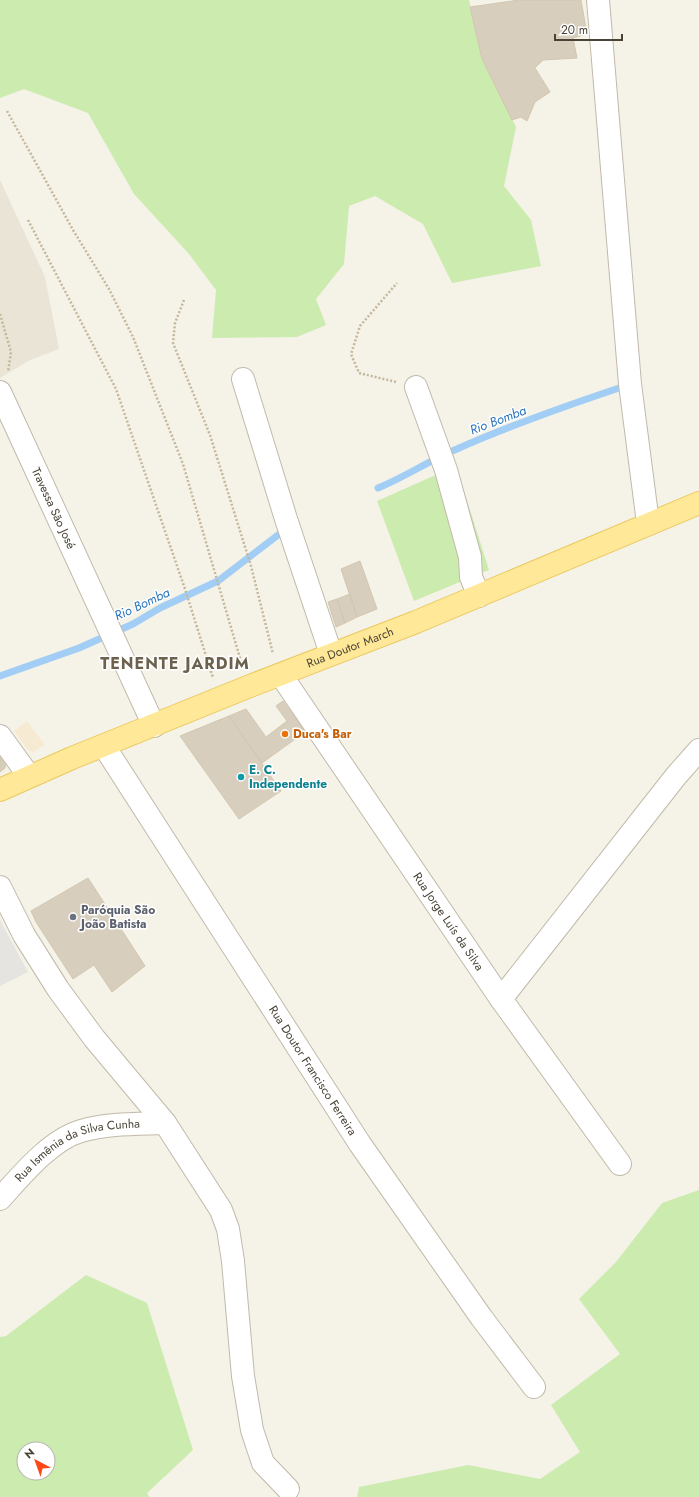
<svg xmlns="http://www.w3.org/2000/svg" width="699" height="1497" font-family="Jost,sans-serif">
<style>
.residential{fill:#e9e4d6}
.commercial{fill:#f7ead2}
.green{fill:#ccebaf;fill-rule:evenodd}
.parking{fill:#e6e4e0}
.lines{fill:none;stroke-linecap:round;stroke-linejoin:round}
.stream{stroke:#a2cdf4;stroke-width:7}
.building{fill:#d7cebd;stroke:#d2c7b0}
.minor-casing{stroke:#c1baaa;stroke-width:24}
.major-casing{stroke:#eac961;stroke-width:24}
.path{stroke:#c4b79a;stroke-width:2.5;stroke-dasharray:2 2;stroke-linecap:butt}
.minor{stroke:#fff;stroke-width:22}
.major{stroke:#ffe897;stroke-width:22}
.food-dot{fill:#e8710a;stroke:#fff;stroke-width:1.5}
.culture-dot{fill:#0f9aa8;stroke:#fff;stroke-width:1.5}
.worship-dot{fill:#6b7280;stroke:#fff;stroke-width:1.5}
.labels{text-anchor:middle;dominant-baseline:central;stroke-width:3;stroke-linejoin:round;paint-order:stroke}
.street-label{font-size:12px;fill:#494336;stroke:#fff}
.food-label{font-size:12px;font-weight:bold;fill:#c56008;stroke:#fff;text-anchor:start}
.culture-label{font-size:12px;font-weight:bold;fill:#0d838f;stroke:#fff;text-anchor:start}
.worship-label{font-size:12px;font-weight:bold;fill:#5b616d;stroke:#fff;text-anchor:start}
.water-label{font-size:13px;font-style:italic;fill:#2974bb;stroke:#fff}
.district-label{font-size:16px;font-weight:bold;letter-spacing:1px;fill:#6c614d;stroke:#fff}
</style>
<rect width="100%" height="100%" fill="#f5f2e8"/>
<path class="residential" d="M 0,180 L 45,277 L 59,349 L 30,360 L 0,378 Z"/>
<path class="commercial" d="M 27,721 L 45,745 L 33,752 L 28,750 L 14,731 Z"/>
<path class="green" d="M 0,0 L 469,0 L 482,59 L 516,127 L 504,186 L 531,220 L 541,266 L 452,283 L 423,224 L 375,196 L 349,206 L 344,264 L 316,299 L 326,325 L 297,337 L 212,338 L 216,290 L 189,254 L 134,194 L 88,113 L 24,89 L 0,98 Z
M 456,466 L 489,570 L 414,601 L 377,501 Z
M 699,1190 L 699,1497 L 357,1497 L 359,1487 L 468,1465 L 540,1479 L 580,1452 L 551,1405 L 620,1354 L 579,1299 L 616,1262 L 662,1203 Z
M 86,1275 L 147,1303 L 193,1450 L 147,1493 L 149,1497 L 0,1497 L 0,1337 L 6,1336 ZM 24,1449 L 48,1449 L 48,1473 L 24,1473 Z"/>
<path class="parking" d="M 0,920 L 28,972 L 0,986 Z"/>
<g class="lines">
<path class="stream" d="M 378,488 C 405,477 430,460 457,449 C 513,424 571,404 628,385
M 0,676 L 79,648 L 133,624 L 160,608 L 218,581 L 282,532"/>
</g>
<path class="building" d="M 519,0 L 581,0 L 587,34 L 573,38 L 577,58 L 543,60 L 535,68 L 550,92 L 535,102 L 527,121 L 521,117 L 512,120 L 482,59 L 470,7 Z
M 360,561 L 377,609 L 357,617 L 341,569 Z
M 350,594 L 357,617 L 345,623 L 337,599 Z
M 337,599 L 345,623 L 336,627 L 328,602 Z
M 283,701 L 305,732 L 262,763 L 229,716 L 246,709 L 266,737 L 287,721 L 276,706 Z
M 229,716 L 281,791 L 239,819 L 180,736 Z
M 0,754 L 6,761 L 5,768 L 0,772 Z
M 88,878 L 145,966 L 112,992 L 94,965 L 73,979 L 36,922 L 31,911 Z"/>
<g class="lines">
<defs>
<g id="minor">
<path d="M 598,0 L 630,384 L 648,523"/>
<path d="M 243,379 L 286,519 L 331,654"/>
<path d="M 416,387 L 446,470 L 470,557 L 471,577 L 479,596"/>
<path id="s1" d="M 0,392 L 154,726"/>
<path id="s2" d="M 281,675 L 501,999 L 620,1164"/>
<path d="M 0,736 L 29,776"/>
<path id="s3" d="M 104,746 L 360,1144 L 481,1317 L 534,1387"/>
<path d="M 0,887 L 24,935 L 58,989 L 94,1038 L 165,1123 L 221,1210 L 228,1229 L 233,1261 L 243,1376 L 252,1430 L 263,1463 L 288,1489"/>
<path d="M 501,999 L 676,776 L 699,750"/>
<path id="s4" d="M 0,1199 C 21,1176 50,1140 81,1131 C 108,1123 137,1124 165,1123"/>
</g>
<g id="major">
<path id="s5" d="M 0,790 L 72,758 L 250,686 L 416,622 L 699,503"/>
</g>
</defs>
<use href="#minor" class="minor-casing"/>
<use href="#major" class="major-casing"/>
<path class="path" d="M 7,111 L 73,230 L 109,289 L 133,337 L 183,464 L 242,665
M 28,220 L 116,389 L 185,589 L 213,678
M 184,300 L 175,323 L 173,343 L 210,435 L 251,566 L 273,654
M 0,314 L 11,352 L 8,372
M 396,382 L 359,373 L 351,354 L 360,326 L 397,283"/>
<use href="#minor" class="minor"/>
<use href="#major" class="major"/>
</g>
<circle class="food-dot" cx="285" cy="734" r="4"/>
<circle class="culture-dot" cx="241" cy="777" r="4"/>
<circle class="worship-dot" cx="73" cy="917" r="4"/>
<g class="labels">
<g class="street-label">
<text stroke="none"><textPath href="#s1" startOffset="128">Travessa São José</textPath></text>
<text stroke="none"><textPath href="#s5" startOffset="378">Rua Doutor March</textPath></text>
<text stroke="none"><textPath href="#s2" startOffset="298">Rua Jorge Luís da Silva</textPath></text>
<text stroke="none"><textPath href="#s3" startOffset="386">Rua Doutor Francisco Ferreira</textPath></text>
<text stroke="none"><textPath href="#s4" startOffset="96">Rua Ismênia da Silva Cunha</textPath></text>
</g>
<g class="food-label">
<text x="293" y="734">Duca's Bar</text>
</g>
<g class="culture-label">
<text x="249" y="770">E. C.<tspan x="249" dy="14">Independente</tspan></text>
</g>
<g class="worship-label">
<text x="81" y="910">Paróquia São<tspan x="81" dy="14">João Batista</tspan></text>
</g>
<g class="water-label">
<text transform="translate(498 420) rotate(-21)">Rio Bomba</text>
<text transform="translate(142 604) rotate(-25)">Rio Bomba</text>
</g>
<g class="district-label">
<text x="175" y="663">TENENTE JARDIM</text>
</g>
</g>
<g transform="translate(36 1461) rotate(319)"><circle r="19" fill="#ffffff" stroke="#b6b4af"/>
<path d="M0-3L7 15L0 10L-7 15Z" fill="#ff4615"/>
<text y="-6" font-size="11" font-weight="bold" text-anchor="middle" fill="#494336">N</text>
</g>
<path d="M555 34v6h67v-6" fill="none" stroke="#494336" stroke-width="2"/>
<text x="561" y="34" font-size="12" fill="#494336" stroke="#ffffff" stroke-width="3" paint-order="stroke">20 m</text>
</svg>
